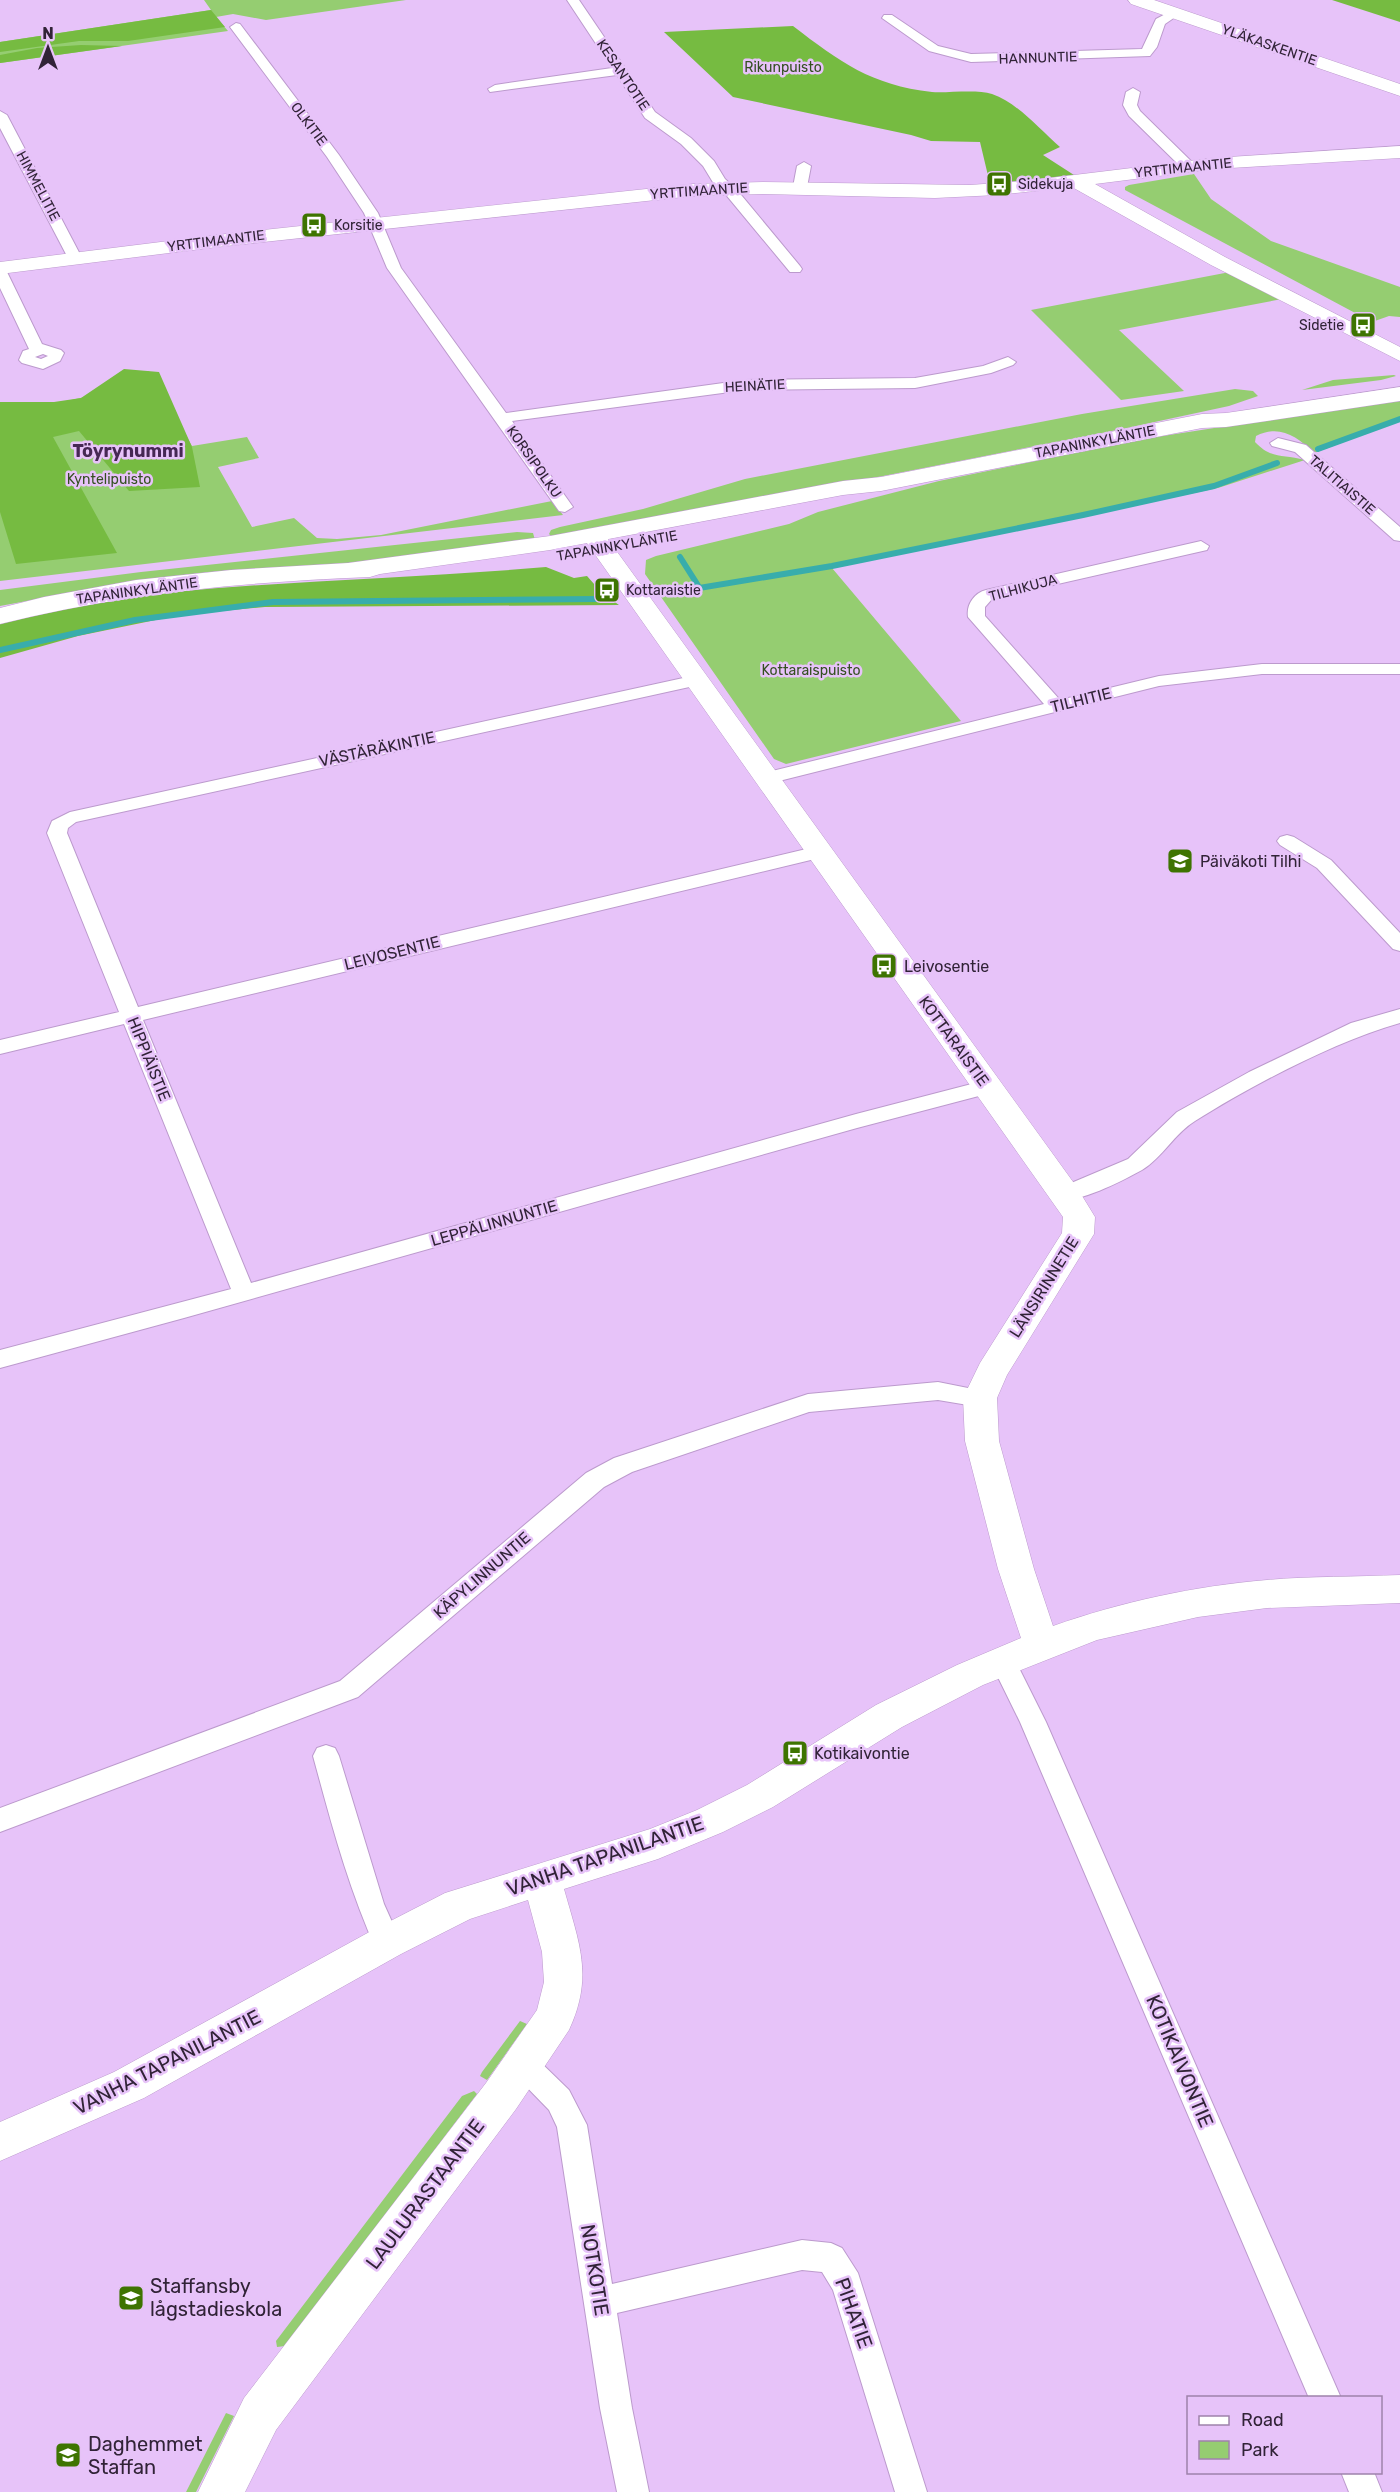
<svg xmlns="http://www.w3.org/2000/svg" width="1400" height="2492" font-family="Rubik,sans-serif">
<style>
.green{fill:#95cd71}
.forest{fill:#76bb41}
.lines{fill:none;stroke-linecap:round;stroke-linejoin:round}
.stream{stroke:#38adac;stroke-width:6}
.street-casing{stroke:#bc9acd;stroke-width:2}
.secondary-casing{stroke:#bc9acd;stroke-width:1}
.primary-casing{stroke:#bc9acd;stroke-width:1}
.street{fill:#fff;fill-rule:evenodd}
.secondary{fill:#fff;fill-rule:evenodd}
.primary{fill:#fff;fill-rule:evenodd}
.labels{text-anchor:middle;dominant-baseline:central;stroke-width:5;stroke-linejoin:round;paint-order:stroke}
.far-street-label{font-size:14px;fill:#312337;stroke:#e7c3f9}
.far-park-label{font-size:14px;fill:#345021;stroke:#e7c3f9}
.far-poi-label{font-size:14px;fill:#312337;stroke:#e7c3f9;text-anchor:start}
.street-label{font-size:16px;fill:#312337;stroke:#e7c3f9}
.poi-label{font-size:16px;fill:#312337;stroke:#e7c3f9;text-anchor:start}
.far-district-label{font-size:18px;font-weight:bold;fill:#462854;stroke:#e7c3f9}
.near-street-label{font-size:20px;fill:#312337;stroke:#e7c3f9}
.near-poi-label{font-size:20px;fill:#312337;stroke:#e7c3f9;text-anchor:start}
</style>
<rect width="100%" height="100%" fill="#e7c3f9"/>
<path class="green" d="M 204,0 L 406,0 L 266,20 L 233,14 L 216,17 L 228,31 L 0,63 L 0,42 L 211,10 Z
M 1194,174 L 1211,199 L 1271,241 L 1400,287 L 1400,317 L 1389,316 L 1372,322 L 1125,190 L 1125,187 L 1129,185 Z
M 1230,272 L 1282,299 L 1119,330 L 1184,391 L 1121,400 L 1031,310 Z
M 149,371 L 192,446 L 247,437 L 259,458 L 218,467 L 252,527 L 294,518 L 317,538 L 337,539 L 381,535 L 552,501 L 563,515 L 0,581 L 0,407 L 62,402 L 94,395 Z
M 1394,375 L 1396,376 L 1381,380 L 1302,390 L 1333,380 Z
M 1235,389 L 1253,391 L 1258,396 L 1229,406 L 1122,429 L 822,488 L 552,537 L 549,534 L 551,530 L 560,527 L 643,509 L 745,479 L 1082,414 Z
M 1400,399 L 1400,421 L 1314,453 C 1297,436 1279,424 1256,436 L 1255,442 C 1272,460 1283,454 1305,460 L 1218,488 L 832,568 L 961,721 L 786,764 L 774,759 L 645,574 L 646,560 L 656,556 L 789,524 L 818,512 L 939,481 L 1137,440 Z
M 517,532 L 533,533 L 535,540 L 334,565 L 210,572 L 140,580 L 0,606 L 0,590 L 141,572 Z
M 520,2021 L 527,2024 L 487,2080 L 480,2076 L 482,2072 Z
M 474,2091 L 477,2094 L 285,2346 L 277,2347 L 276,2341 L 462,2096 Z
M 226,2413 L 234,2416 L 196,2492 L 186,2492 Z"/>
<path class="forest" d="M 1332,0 L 1400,0 L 1400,22 Z
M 211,10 L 225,27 L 128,41 L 79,41 L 0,52 L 0,42 Z
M 793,26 C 840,62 871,85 932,92 C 949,93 977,89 992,94 C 1018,103 1039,129 1060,147 L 1043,155 L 1074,175 L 990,184 L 980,142 L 931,141 L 911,135 L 733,97 L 664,32 Z
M 81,45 L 122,46 L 0,63 L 0,55 L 37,48 Z
M 124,369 L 159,372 L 192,447 L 200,487 L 129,491 L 79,431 L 53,437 L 117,553 L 16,564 L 0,512 L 0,402 L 54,402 L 81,398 Z
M 546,567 L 574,578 L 587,576 L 602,593 L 619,605 L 265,607 L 180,615 L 78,636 L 0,658 L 0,623 C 58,610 115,598 174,592 C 298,580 422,578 546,567 Z"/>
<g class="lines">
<path class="stream" d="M 1318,449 L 1400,419
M 680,557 L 699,587
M 669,593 L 832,566 L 1083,515 L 1214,486 L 1277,463
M 0,650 L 135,620 L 273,602 L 598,599"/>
<defs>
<path id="street" d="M 567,0 L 579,0 L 655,112 L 691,138 L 714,161 L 725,179 L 737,190 L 800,266 L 802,269 L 800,272 L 790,272 L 727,196 L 714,184 L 703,166 L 681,144 L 645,118 L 617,75 L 490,92 L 488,89 L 495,85 L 612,68 Z
M 1175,9 L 1181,13 L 1165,24 L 1157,47 L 1150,56 L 971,62 L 929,51 L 882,18 L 884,15 L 892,15 L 938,46 L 971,54 L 1142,49 L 1156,19 Z
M 236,23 L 240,24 L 339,155 L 378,213 L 401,268 L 506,413 L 745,380 L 915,378 L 983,366 L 1008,357 L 1016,362 L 1013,365 L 991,373 L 915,388 L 745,390 L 512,421 L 573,507 L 565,512 L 559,511 L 387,268 L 364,213 L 327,157 L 230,27 Z
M 1133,88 L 1140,92 L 1137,105 L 1140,111 L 1193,163 L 1195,166 L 1193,169 L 1183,169 L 1129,116 L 1123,105 L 1126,92 Z
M 0,111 L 7,115 L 82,258 L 80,261 L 70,261 L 68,258 L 0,128 Z
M 804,162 L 811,166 L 807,187 L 800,191 L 793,187 L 797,166 Z
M 0,268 L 7,272 L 42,344 L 61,350 L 64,353 L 60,361 L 43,369 L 22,363 L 19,360 L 23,351 L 29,349 L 0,288 ZM 43,354 L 48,356 L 41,359 L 35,357 Z
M 1278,438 L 1306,445 L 1400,527 L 1400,541 L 1394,540 L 1295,452 L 1272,446 L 1270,443 Z
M 1201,541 L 1209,546 L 1207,550 L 992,599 L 985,607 L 985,616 L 1060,700 L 1159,676 L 1262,664 L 1400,664 L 1400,674 L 1262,674 L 1159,686 L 767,784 L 760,782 L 758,778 L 760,774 L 1044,704 L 968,617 C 966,605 974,593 986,590 Z
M 697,675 L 703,676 L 706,680 L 703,684 L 76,822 L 68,828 L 67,833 L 138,1007 L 819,846 L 826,848 L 829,852 L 826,856 L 819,858 L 143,1020 L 251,1283 L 856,1114 L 987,1080 L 994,1082 L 998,1087 L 994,1092 L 857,1128 L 184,1318 L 0,1368 L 0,1350 L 231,1289 L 124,1024 L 0,1054 L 0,1040 L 119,1012 L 47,833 L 52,821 L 70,812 Z
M 1287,835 L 1294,837 L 1331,860 L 1400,933 L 1400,951 L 1393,949 L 1317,868 L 1280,845 L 1277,841 L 1280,837 Z
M 1400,1009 L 1400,1023 C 1334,1042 1254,1084 1195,1121 C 1175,1133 1162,1158 1142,1170 C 1124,1180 1076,1205 1057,1199 L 1054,1194 L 1057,1189 L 1128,1159 L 1177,1112 L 1249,1072 L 1351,1023 Z
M 938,1382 L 988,1392 L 992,1398 L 988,1404 L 980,1407 L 938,1400 L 809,1412 L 632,1472 L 604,1487 L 358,1697 L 0,1832 L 0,1808 L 340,1681 L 586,1473 L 614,1458 L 808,1394 Z
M 1003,1650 L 1012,1654 L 1046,1722 L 1341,2398 L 1309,2398 L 1020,1722 L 990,1661 L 994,1654 Z
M 326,1745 L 335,1748 L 339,1756 L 384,1904 L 401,1942 L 397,1951 L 387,1954 L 377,1951 C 348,1888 331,1822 313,1756 L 317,1748 Z
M 523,2051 L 533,2055 L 569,2090 L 587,2125 L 612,2284 L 802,2240 L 831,2243 L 842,2248 L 858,2273 L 927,2492 L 895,2492 L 833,2290 L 822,2272 L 802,2270 L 617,2313 L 632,2408 L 649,2492 L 617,2492 L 600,2408 L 557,2127 L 549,2110 L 513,2073 L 508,2064 L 513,2055 Z
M 1341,2472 L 1374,2472 L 1382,2492 L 1349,2492 Z"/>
<path id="secondary" d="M 1128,0 L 1154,0 L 1400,84 L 1400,96 L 1131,4 Z
M 1400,146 L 1400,158 L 1214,169 L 1095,184 L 1225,257 L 1400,347 L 1400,361 L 1211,265 L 1072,187 L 997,195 L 935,198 L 763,194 L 693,196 L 217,247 L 0,274 L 0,262 L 217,235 L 693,184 L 763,182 L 970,185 L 1025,181 L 1214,158 Z
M 594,529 L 602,531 L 1076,1186 L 1095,1217 L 1094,1234 L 1007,1375 L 997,1398 L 999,1441 L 1034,1569 L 1053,1626 C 1121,1602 1195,1586 1267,1580 C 1311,1576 1356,1577 1400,1575 L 1400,1603 L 1267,1608 L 1198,1617 L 1097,1640 L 983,1685 L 902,1727 L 773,1807 L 723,1832 L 658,1859 L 564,1889 C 579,1943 594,1976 569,2030 L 516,2109 L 276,2430 L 245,2492 L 198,2492 L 244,2398 L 486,2083 L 537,2010 L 544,1982 L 542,1952 L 528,1900 L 470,1919 L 401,1954 L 144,2098 L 0,2161 L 0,2122 L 114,2072 L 373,1930 L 445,1893 L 650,1829 L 697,1810 L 747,1785 L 876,1705 L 957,1665 L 1021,1638 L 998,1569 L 965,1441 L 963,1398 L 980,1363 L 1062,1233 L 1063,1217 L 582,536 L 586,531 Z"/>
<path id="primary" d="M 1400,387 L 1400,401 L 1226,427 L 1202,428 L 881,491 L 843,495 L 550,550 L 380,574 L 370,577 C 245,582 122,593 0,624 L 0,608 L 44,597 L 136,580 L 231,570 L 348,563 L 550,536 L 843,481 L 881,477 L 1202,414 L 1226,413 Z"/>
</defs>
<use href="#street" class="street-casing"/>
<use href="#secondary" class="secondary-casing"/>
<use href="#primary" class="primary-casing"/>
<use href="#street" class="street"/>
<use href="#secondary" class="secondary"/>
<use href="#primary" class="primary"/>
</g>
<defs>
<symbol id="bus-square" viewBox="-11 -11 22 22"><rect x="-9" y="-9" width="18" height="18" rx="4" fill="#3e7401" stroke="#e7c3f9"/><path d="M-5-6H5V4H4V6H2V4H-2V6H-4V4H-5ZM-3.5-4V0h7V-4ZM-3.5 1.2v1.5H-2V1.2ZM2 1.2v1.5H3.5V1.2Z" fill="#fff"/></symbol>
<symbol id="school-square" viewBox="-11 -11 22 22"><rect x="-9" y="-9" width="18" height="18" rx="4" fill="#3e7401" stroke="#e7c3f9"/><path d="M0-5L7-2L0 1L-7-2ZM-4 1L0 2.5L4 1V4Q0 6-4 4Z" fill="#fff"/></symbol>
</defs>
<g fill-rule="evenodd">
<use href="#bus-square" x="984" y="169" width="30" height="30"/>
<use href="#bus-square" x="299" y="210" width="30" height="30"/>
<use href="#bus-square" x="1348" y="310" width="30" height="30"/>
<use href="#bus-square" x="592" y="575" width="30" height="30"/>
<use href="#school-square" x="1165" y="846" width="30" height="30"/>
<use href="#bus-square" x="869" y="951" width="30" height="30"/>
<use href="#bus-square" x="780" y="1738" width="30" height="30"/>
<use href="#school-square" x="116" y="2283" width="30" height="30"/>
<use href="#school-square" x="53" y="2440" width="30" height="30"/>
</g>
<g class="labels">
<g class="far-street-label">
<text transform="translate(1269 45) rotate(19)">YLÄKASKENTIE</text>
<text transform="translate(1038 58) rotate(-2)">HANNUNTIE</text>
<text transform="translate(623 75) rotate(56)">KESANTOTIE</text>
<text transform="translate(309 124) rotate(53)">OLKITIE</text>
<text transform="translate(1183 168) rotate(-6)">YRTTIMAANTIE</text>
<text transform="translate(38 186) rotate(62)">HIMMELITIE</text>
<text transform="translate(699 191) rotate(-4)">YRTTIMAANTIE</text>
<text transform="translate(216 241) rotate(-7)">YRTTIMAANTIE</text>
<text transform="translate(755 386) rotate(-3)">HEINÄTIE</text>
<text transform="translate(1095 442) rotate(-11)">TAPANINKYLÄNTIE</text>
<text transform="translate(534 462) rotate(55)">KORSIPOLKU</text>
<text transform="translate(1342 485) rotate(41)">TALITIAISTIE</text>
<text transform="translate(617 546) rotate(-10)">TAPANINKYLÄNTIE</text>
<text transform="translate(1023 588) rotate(-15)">TILHIKUJA</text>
<text transform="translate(137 591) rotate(-8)">TAPANINKYLÄNTIE</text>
</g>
<g class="far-park-label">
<text x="783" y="67">Rikunpuisto</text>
<text x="109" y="479">Kyntelipuisto</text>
<text x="811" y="670">Kottaraispuisto</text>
</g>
<g class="far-poi-label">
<text x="1018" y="184">Sidekuja</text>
<text x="334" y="225">Korsitie</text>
<text x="1344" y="325" text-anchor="end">Sidetie</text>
<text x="626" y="590">Kottaraistie</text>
</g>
<g class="street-label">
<text transform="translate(1081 700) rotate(-14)">TILHITIE</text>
<text transform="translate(377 749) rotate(-12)">VÄSTÄRÄKINTIE</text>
<text transform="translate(392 953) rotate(-14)">LEIVOSENTIE</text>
<text transform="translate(954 1041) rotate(54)">KOTTARAISTIE</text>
<text transform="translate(149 1059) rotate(68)">HIPPIÄISTIE</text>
<text transform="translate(494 1223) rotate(-16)">LEPPÄLINNUNTIE</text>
<text transform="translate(1044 1287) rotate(-58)">LÄNSIRINNETIE</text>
<text transform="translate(482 1575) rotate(-41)">KÄPYLINNUNTIE</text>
</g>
<g class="poi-label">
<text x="1200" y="861">Päiväkoti Tilhi</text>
<text x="904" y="966">Leivosentie</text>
<text x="814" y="1753">Kotikaivontie</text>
</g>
<g class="far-district-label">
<text x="128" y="451">Töyrynummi</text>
</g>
<g class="near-street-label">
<text transform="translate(605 1856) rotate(-19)">VANHA TAPANILANTIE</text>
<text transform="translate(1180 2061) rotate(67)">KOTIKAIVONTIE</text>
<text transform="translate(167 2062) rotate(-27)">VANHA TAPANILANTIE</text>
<text transform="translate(425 2194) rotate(-53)">LAULURASTAANTIE</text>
<text transform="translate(595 2270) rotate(81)">NOTKOTIE</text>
<text transform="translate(854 2313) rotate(70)">PIHATIE</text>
</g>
<g class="near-poi-label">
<text x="150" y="2286">Staffansby<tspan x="150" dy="23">lågstadieskola</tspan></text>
<text x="88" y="2444">Daghemmet<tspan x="88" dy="23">Staffan</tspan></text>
</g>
</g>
<rect x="1187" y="2396" width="195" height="78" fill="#e7c3f9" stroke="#9e83ab" stroke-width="1.5"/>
<rect x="1199" y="2416" width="30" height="9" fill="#ffffff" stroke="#9e83ab" stroke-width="1.5"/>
<text x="1241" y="2426" font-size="18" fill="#312337">Road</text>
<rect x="1199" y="2441" width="30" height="18" fill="#95cd71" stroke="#9e83ab" stroke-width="1.5"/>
<text x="1241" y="2456" font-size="18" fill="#312337">Park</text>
<g transform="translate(48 48)" stroke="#e7c3f9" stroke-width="4.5" paint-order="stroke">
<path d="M0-4.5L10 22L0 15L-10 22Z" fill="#312337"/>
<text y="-9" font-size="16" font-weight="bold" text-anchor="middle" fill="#312337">N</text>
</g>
</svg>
